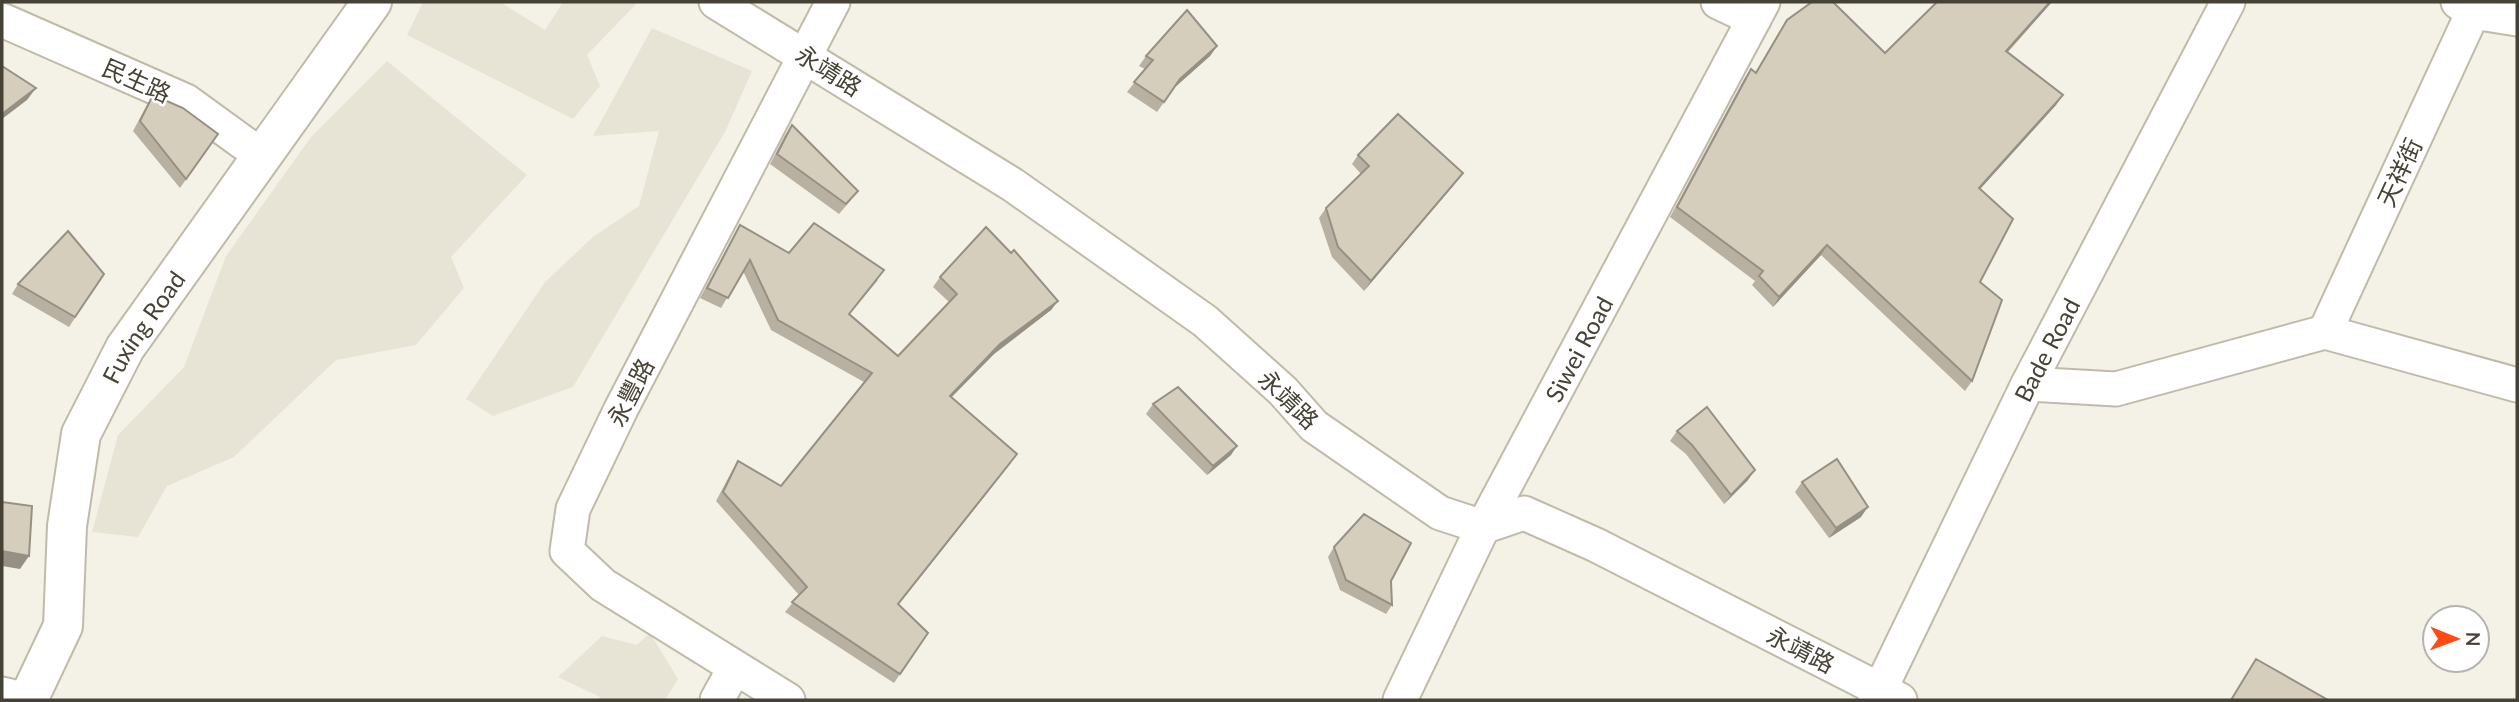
<svg xmlns="http://www.w3.org/2000/svg" width="2519" height="702" font-family="Lato,'Noto Sans TC',sans-serif">
<style>
.residential{fill:#e8e4d5}
.lines{fill:none;stroke-linecap:round;stroke-linejoin:round}
.minor-casing{stroke:#c0baa9;stroke-width:37}
.tertiary-casing{stroke:#c0baa9;stroke-width:42}
.minor{stroke:#fff;stroke-width:33}
.tertiary{stroke:#fff;stroke-width:38}
.wall{fill:#b8b1a2}
.shaded-wall{fill:#969084}
.building{fill:#d6cebc;stroke:#969084;stroke-width:2}
.labels{text-anchor:middle;dominant-baseline:central;stroke-width:5;stroke-linejoin:round;paint-order:stroke}
.street-label{font-size:24px;fill:#474236;stroke:#fff}
</style>
<rect width="100%" height="100%" fill="#f4f1e7"/>
<path class="residential" d="M 423,2 L 500,2 L 545,30 L 563,2 L 638,2 L 587,55 L 600,86 L 573,119 L 407,35 Z
M 652,28 L 752,71 L 725,132 L 573,387 L 493,416 L 466,399 L 545,282 L 593,237 L 639,206 L 659,131 L 593,136 Z
M 387,61 L 527,175 L 451,257 L 464,288 L 416,345 L 336,360 L 234,457 L 167,486 L 138,537 L 92,532 L 118,435 L 184,367 L 226,256 L 311,137 Z
M 650,633 L 678,679 L 665,700 L 597,700 L 600,697 L 558,677 L 602,636 L 637,645 Z"/>
<g class="lines">
<defs>
<g id="minor">
<path d="M 716,2 L 1013,185 L 1205,321 L 1283,391 L 1314,426 L 1440,513 L 1483,527 L 1524,513 L 1596,545 L 1900,700"/>
<path d="M 1718,2 L 1754,19"/>
<path d="M 2458,2 L 2473,12 L 2517,19"/>
<path d="M 2,20 L 186,101 L 263,157"/>
<path d="M 2325,332 L 2473,12"/>
<path d="M 2028,384 L 2116,389 L 2325,332 L 2517,385"/>
<path d="M 2,694 L 28,700"/>
<path d="M 717,700 L 734,669"/>
<path d="M 788,700 L 603,585 L 567,551 L 573,509 L 621,409 L 833,2"/>
<path id="s1" d="M 1400,700 L 1483,527 L 1763,2"/>
<path id="s2" d="M 1875,700 L 2028,384 L 2228,2"/>
</g>
<g id="tertiary">
<path id="s3" d="M 28,700 L 63,626 L 67,526 L 81,434 L 125,348 L 372,2"/>
</g>
</defs>
<use href="#minor" class="minor-casing"/>
<use href="#tertiary" class="tertiary-casing"/>
<use href="#minor" class="minor"/>
<use href="#tertiary" class="tertiary"/>
</g>
<path class="wall" d="M 2052,2 L 2008,52 L 2063,95 L 2056,105 L 1980,189 L 1980,282 L 1972,381 L 1965,391 L 1821,255 L 1773,307 L 1752,285 L 1755,281 L 1670,217 L 1744,79 L 1751,69 L 1755,73 L 1787,20 L 1885,53 Z
M 1217,46 L 1210,56 L 1174,88 L 1157,112 L 1127,92 L 1145,69 L 1139,66 L 1146,56 Z
M 153,95 L 218,134 L 180,188 L 133,131 L 147,105 Z
M 792,125 L 851,200 L 839,214 L 770,164 L 785,135 Z
M 1358,155 L 1456,182 L 1364,291 L 1332,257 L 1319,218 L 1326,208 L 1361,174 L 1352,164 Z
M 740,225 L 789,253 L 878,280 L 850,314 L 898,356 L 949,302 L 933,287 L 940,277 L 1058,301 L 1051,310 L 994,354 L 951,397 L 1010,464 L 898,605 L 928,633 L 894,683 L 785,612 L 799,595 L 716,501 L 732,471 L 738,461 L 781,486 L 864,382 L 771,330 L 743,271 L 721,308 L 700,298 L 734,235 Z
M 104,274 L 69,327 L 12,294 L 18,284 Z
M 1153,404 L 1231,455 L 1207,475 L 1146,414 Z
M 1677,431 L 1748,480 L 1724,504 L 1686,454 L 1670,441 Z
M 1802,482 L 1861,517 L 1829,538 L 1795,492 Z
M 1334,547 L 1391,581 L 1392,605 L 1386,614 L 1340,590 L 1328,557 Z"/>
<path class="shaded-wall" d="M 2050,2 L 2052,2 L 2000,60 L 2006,51 Z
M 1217,46 L 1210,56 L 1174,88 L 1180,79 Z
M 36,88 L 27,100 L 2,119 L 2,114 Z
M 2063,95 L 2056,105 L 1972,198 L 1979,188 Z
M 1463,173 L 1456,182 L 1364,291 L 1371,281 Z
M 1827,245 L 1821,255 L 1773,307 L 1779,297 Z
M 1058,301 L 1051,310 L 994,354 L 943,406 L 950,396 L 1000,344 Z
M 1237,446 L 1231,455 L 1207,475 L 1213,466 Z
M 1017,454 L 1010,464 L 891,614 L 898,604 Z
M 1755,470 L 1748,480 L 1724,504 L 1731,495 Z
M 1868,507 L 1861,517 L 1829,538 L 1836,528 Z
M 2,551 L 29,556 L 20,569 L 2,566 Z"/>
<path class="building" d="M 1812,2 L 1833,2 L 1885,53 L 1937,2 L 2050,2 L 2006,51 L 2063,95 L 1979,188 L 2013,219 L 1980,282 L 2002,300 L 1972,381 L 1827,245 L 1779,297 L 1759,276 L 1763,271 L 1677,207 L 1751,69 L 1756,73 L 1787,20 Z
M 1187,10 L 1217,46 L 1180,79 L 1164,102 L 1134,82 L 1153,60 L 1146,56 Z
M 2,66 L 36,88 L 2,114 Z
M 153,95 L 183,108 L 218,134 L 186,179 L 140,121 Z
M 1398,114 L 1463,173 L 1371,281 L 1338,247 L 1326,208 L 1369,166 L 1358,155 Z
M 792,125 L 858,191 L 846,204 L 777,154 Z
M 814,223 L 884,270 L 849,314 L 898,356 L 957,294 L 940,277 L 986,227 L 1011,253 L 1014,250 L 1058,301 L 1000,344 L 950,396 L 1017,454 L 898,604 L 928,633 L 900,674 L 792,602 L 807,587 L 723,492 L 738,461 L 781,486 L 872,373 L 778,320 L 750,260 L 728,298 L 707,288 L 740,225 L 789,253 Z
M 68,231 L 104,274 L 75,317 L 18,284 Z
M 1178,387 L 1237,446 L 1213,466 L 1153,404 Z
M 1707,407 L 1755,470 L 1731,495 L 1692,445 L 1677,431 Z
M 1837,459 L 1868,507 L 1836,528 L 1802,482 Z
M 2,502 L 32,506 L 29,556 L 2,551 Z
M 1364,514 L 1411,543 L 1391,581 L 1392,605 L 1346,580 L 1334,547 Z
M 2256,659 L 2328,700 L 2231,700 Z"/>
<g class="labels">
<g class="street-label">
<text transform="translate(829 70) rotate(32)">永靖路</text>
<text transform="translate(137 80) rotate(24)">民生路</text>
<text transform="translate(2399 172) rotate(-65)">天祥街</text>
<text stroke="none"><textPath href="#s3" startOffset="399">Fuxing Road</textPath></text>
<text stroke="none"><textPath href="#s1" startOffset="394">Siwei Road</textPath></text>
<text stroke="none"><textPath href="#s2" startOffset="390">Bade Road</textPath></text>
<text transform="translate(630 392) rotate(-63)">永豐路</text>
<text transform="translate(1289 399) rotate(44)">永靖路</text>
<text transform="translate(1801 649) rotate(27)">永靖路</text>
</g>
</g>
<rect width="2519" height="702" fill="none" stroke="#474236" stroke-width="7"/>
<g transform="translate(2456 639) rotate(91)"><circle r="33" fill="#ffffff" stroke="#b5b3af" stroke-width="2"/>
<path d="M0-5L12 26L0 18L-12 26Z" fill="#ff4a13"/>
<text y="-10" font-size="19" font-weight="bold" text-anchor="middle" fill="#474236">N</text>
</g>
</svg>
